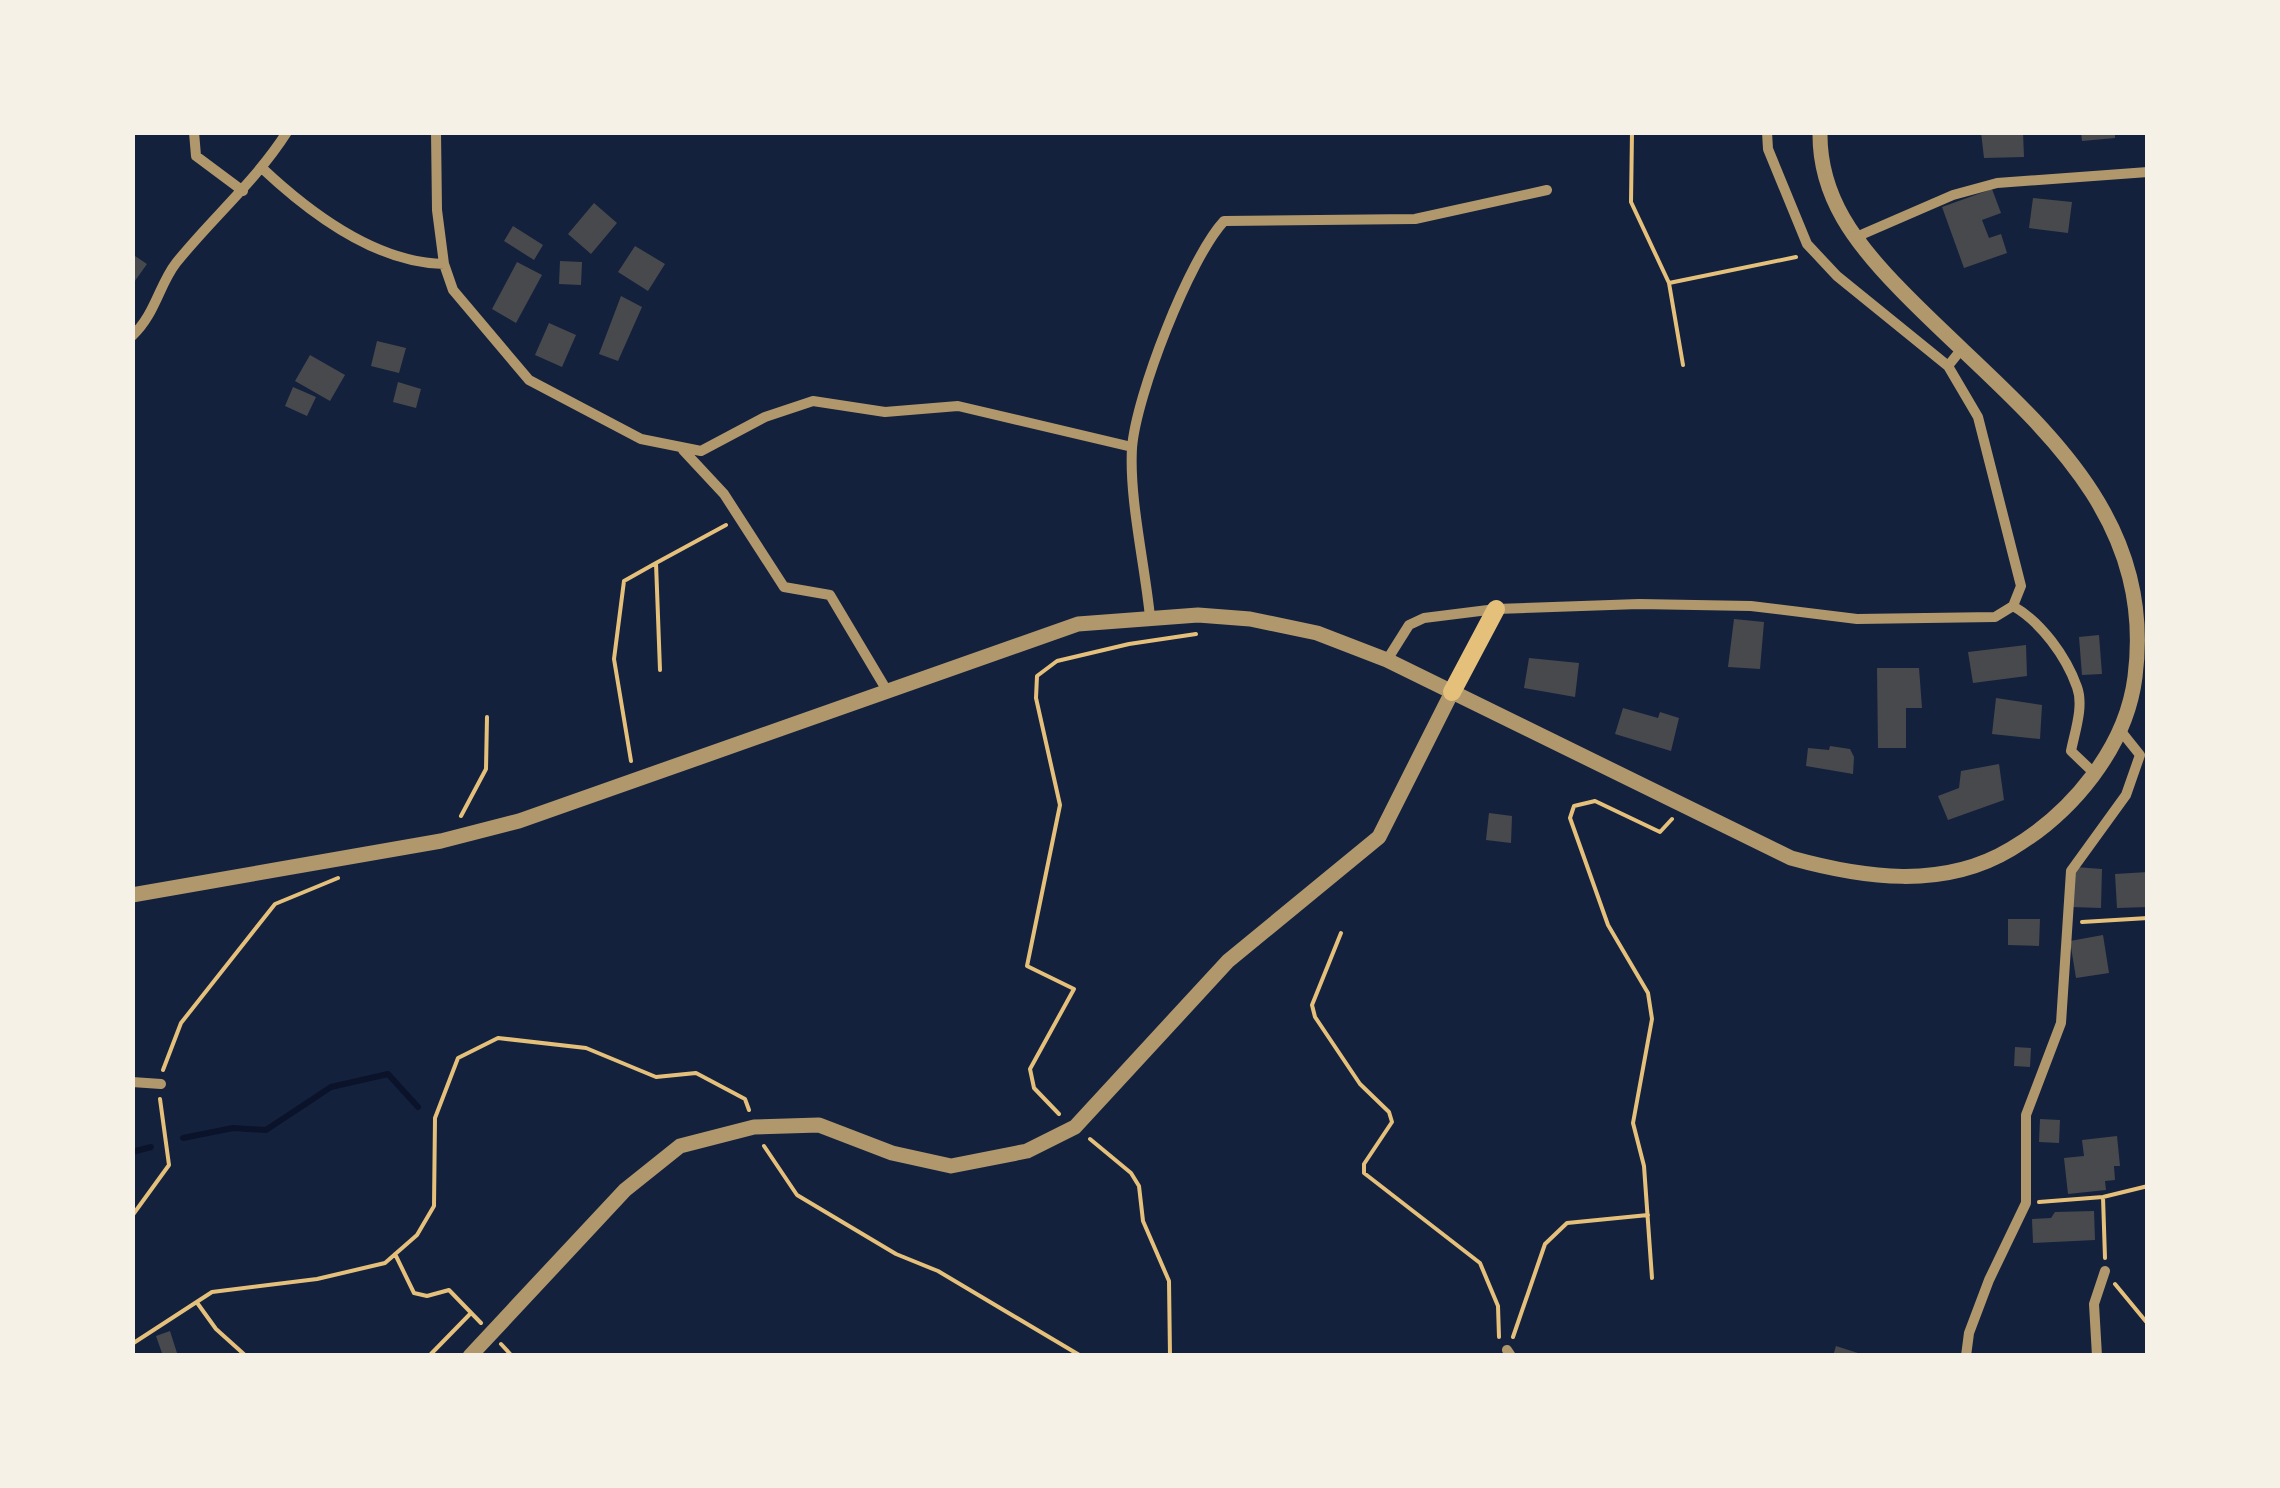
<svg xmlns="http://www.w3.org/2000/svg" width="2280" height="1488" font-family="Ubuntu,sans-serif">
<style>
.lines{fill:none;stroke-linecap:round;stroke-linejoin:round}
.stream{stroke:#0b132b;stroke-width:6}
.building{fill:#48494c}
.path{stroke:#e5c07b;stroke-width:4}
.minor{stroke:#b1986c;stroke-width:10}
.tertiary{stroke:#b1986c;stroke-width:15}
.secondary{stroke:#e5c07b;stroke-width:18}
</style>
<rect width="100%" height="100%" fill="#14213d"/>
<g class="lines">
<path class="stream" d="M 183,1138 L 233,1128 L 266,1130 L 331,1087 L 388,1074 L 418,1107
M 132,1152 L 151,1147"/>
</g>
<path class="building" d="M 1981,132 L 2023,132 L 2024,157 L 1984,158 Z
M 2081,132 L 2115,132 L 2115,138 L 2082,141 Z
M 1992,189 L 2001,213 L 1982,220 L 1989,238 L 2001,234 L 2007,253 L 1964,268 L 1942,207 Z
M 2033,198 L 2072,202 L 2068,233 L 2029,228 Z
M 594,203 L 617,223 L 591,254 L 568,234 Z
M 513,226 L 543,245 L 534,260 L 504,241 Z
M 635,246 L 665,264 L 648,291 L 618,272 Z
M 132,254 L 147,264 L 132,285 Z
M 560,261 L 582,262 L 581,285 L 559,284 Z
M 517,262 L 542,275 L 516,323 L 492,309 Z
M 621,296 L 642,307 L 618,361 L 599,354 Z
M 549,323 L 576,335 L 562,367 L 535,355 Z
M 377,341 L 406,348 L 399,373 L 371,366 Z
M 310,355 L 345,375 L 330,401 L 295,381 Z
M 398,382 L 421,389 L 416,408 L 393,402 Z
M 293,387 L 316,397 L 307,416 L 285,406 Z
M 1734,619 L 1764,622 L 1760,669 L 1728,667 Z
M 2099,635 L 2102,674 L 2082,675 L 2079,637 Z
M 2026,645 L 2027,676 L 1973,683 L 1968,652 Z
M 1529,658 L 1579,663 L 1575,697 L 1524,688 Z
M 1877,668 L 1919,668 L 1922,708 L 1906,708 L 1906,748 L 1878,748 Z
M 1996,698 L 2042,705 L 2040,739 L 1992,734 Z
M 1623,708 L 1658,718 L 1660,712 L 1679,718 L 1671,751 L 1615,734 Z
M 1830,746 L 1850,749 L 1854,757 L 1853,774 L 1806,766 L 1808,748 L 1829,750 Z
M 1999,764 L 2004,800 L 1948,820 L 1938,796 L 1959,788 L 1961,771 Z
M 1489,813 L 1512,816 L 1511,843 L 1486,840 Z
M 2075,867 L 2102,869 L 2101,908 L 2072,907 Z
M 2148,872 L 2148,907 L 2117,908 L 2115,874 Z
M 2008,919 L 2040,919 L 2039,946 L 2008,945 Z
M 2103,935 L 2109,973 L 2076,978 L 2070,941 Z
M 2015,1047 L 2031,1048 L 2030,1067 L 2014,1066 Z
M 2040,1119 L 2060,1120 L 2059,1143 L 2039,1142 Z
M 2117,1136 L 2120,1166 L 2114,1166 L 2115,1180 L 2105,1181 L 2106,1190 L 2068,1194 L 2064,1158 L 2084,1156 L 2082,1140 Z
M 2094,1211 L 2095,1240 L 2033,1243 L 2032,1219 L 2051,1218 L 2055,1212 Z
M 170,1331 L 177,1353 L 163,1356 L 156,1336 Z
M 1836,1346 L 1864,1355 L 1864,1356 L 1833,1356 Z"/>
<g class="lines">
<path class="path" d="M 1632,132 L 1631,202 L 1669,283
M 1683,365 L 1669,283 L 1796,257
M 660,670 L 656,563 L 726,525
M 631,761 L 614,659 L 624,581 L 656,563
M 461,816 L 486,769 L 487,717
M 2082,922 L 2148,918
M 1341,933 L 1312,1005 L 1315,1017 L 1360,1084 L 1389,1112 L 1392,1122 L 1364,1164 L 1364,1173 L 1480,1263 L 1498,1306 L 1499,1337
M 163,1070 L 181,1023 L 275,904 L 338,878
M 1059,1114 L 1034,1088 L 1030,1069 L 1074,989 L 1027,966 L 1060,805 L 1036,698 L 1037,676 L 1057,661 L 1129,644 L 1196,634
M 1090,1139 L 1131,1173 L 1139,1186 L 1143,1221 L 1169,1281 L 1170,1356
M 764,1146 L 797,1195 L 896,1254 L 938,1271 L 1081,1356
M 2103,1197 L 2105,1258
M 2039,1202 L 2103,1197 L 2148,1186
M 132,1216 L 169,1165 L 160,1099
M 395,1254 L 414,1293 L 427,1296 L 449,1290 L 481,1323
M 1652,1278 L 1644,1166 L 1633,1123 L 1652,1019 L 1648,993 L 1608,925 L 1570,818 L 1574,806 L 1595,801 L 1660,832 L 1672,819
M 2115,1284 L 2148,1324
M 198,1304 L 216,1329 L 246,1356
M 1513,1337 L 1545,1244 L 1567,1223 L 1648,1215
M 132,1344 L 212,1292 L 317,1279 L 385,1263 L 417,1235 L 434,1206 L 435,1118 L 458,1058 L 498,1038 L 586,1048 L 656,1077 L 696,1073 L 745,1099 L 749,1110
M 501,1344 L 512,1356
M 429,1356 L 471,1313"/>
<path class="minor" d="M 194,132 L 196,156 L 243,191
M 436,132 L 437,210 L 444,264
M 1767,132 L 1768,149 L 1807,244 L 1837,276 L 1948,366
M 263,169 C 311,214 376,263 444,264 L 453,290 L 529,380 L 641,439 L 701,451 L 765,417 L 813,401 L 885,412 L 958,406 L 1132,447
M 1858,241 L 1863,234 L 1953,195 L 1997,183 L 2148,172
M 132,336 C 155,315 159,285 176,263 C 212,218 255,182 287,132
M 683,450 L 724,494 L 784,587 L 830,595 L 886,689
M 2013,606 C 2041,622 2066,656 2077,687 C 2084,706 2075,731 2071,751 L 2094,773
M 1150,617 C 1145,565 1129,499 1132,448 C 1136,396 1189,259 1224,221 L 1415,219 L 1547,190
M 1387,660 L 1409,625 L 1424,618 L 1496,609 L 1639,604 L 1751,606 L 1857,619 L 1995,617 L 2013,606 L 2021,586 L 1978,417 L 1948,366 L 1960,351
M 132,1082 L 161,1084
M 1507,1350 L 1511,1356
M 1966,1356 L 1969,1333 L 1989,1280 L 2026,1203 L 2026,1115 L 2061,1023 L 2071,871 L 2126,795 L 2140,755 L 2120,730
M 2097,1356 L 2094,1304 L 2105,1271"/>
<path class="tertiary" d="M 132,895 L 441,841 L 519,821 L 1078,624 L 1198,615 L 1250,619 L 1317,633 L 1387,660 L 1791,858 C 1863,878 1943,890 2011,849 C 2072,813 2126,748 2135,677 C 2158,497 2011,404 1900,289 C 1856,244 1819,197 1820,132
M 470,1356 L 625,1190 L 680,1146 L 754,1127 L 819,1125 L 892,1153 L 951,1166 L 1027,1151 L 1075,1127 L 1228,961 L 1379,837 L 1452,692"/>
<path class="secondary" d="M 1452,692 L 1496,609"/>
</g>
<rect width="2280" height="1488" fill="none" stroke="#f6f1e7" stroke-width="270"/>
</svg>
